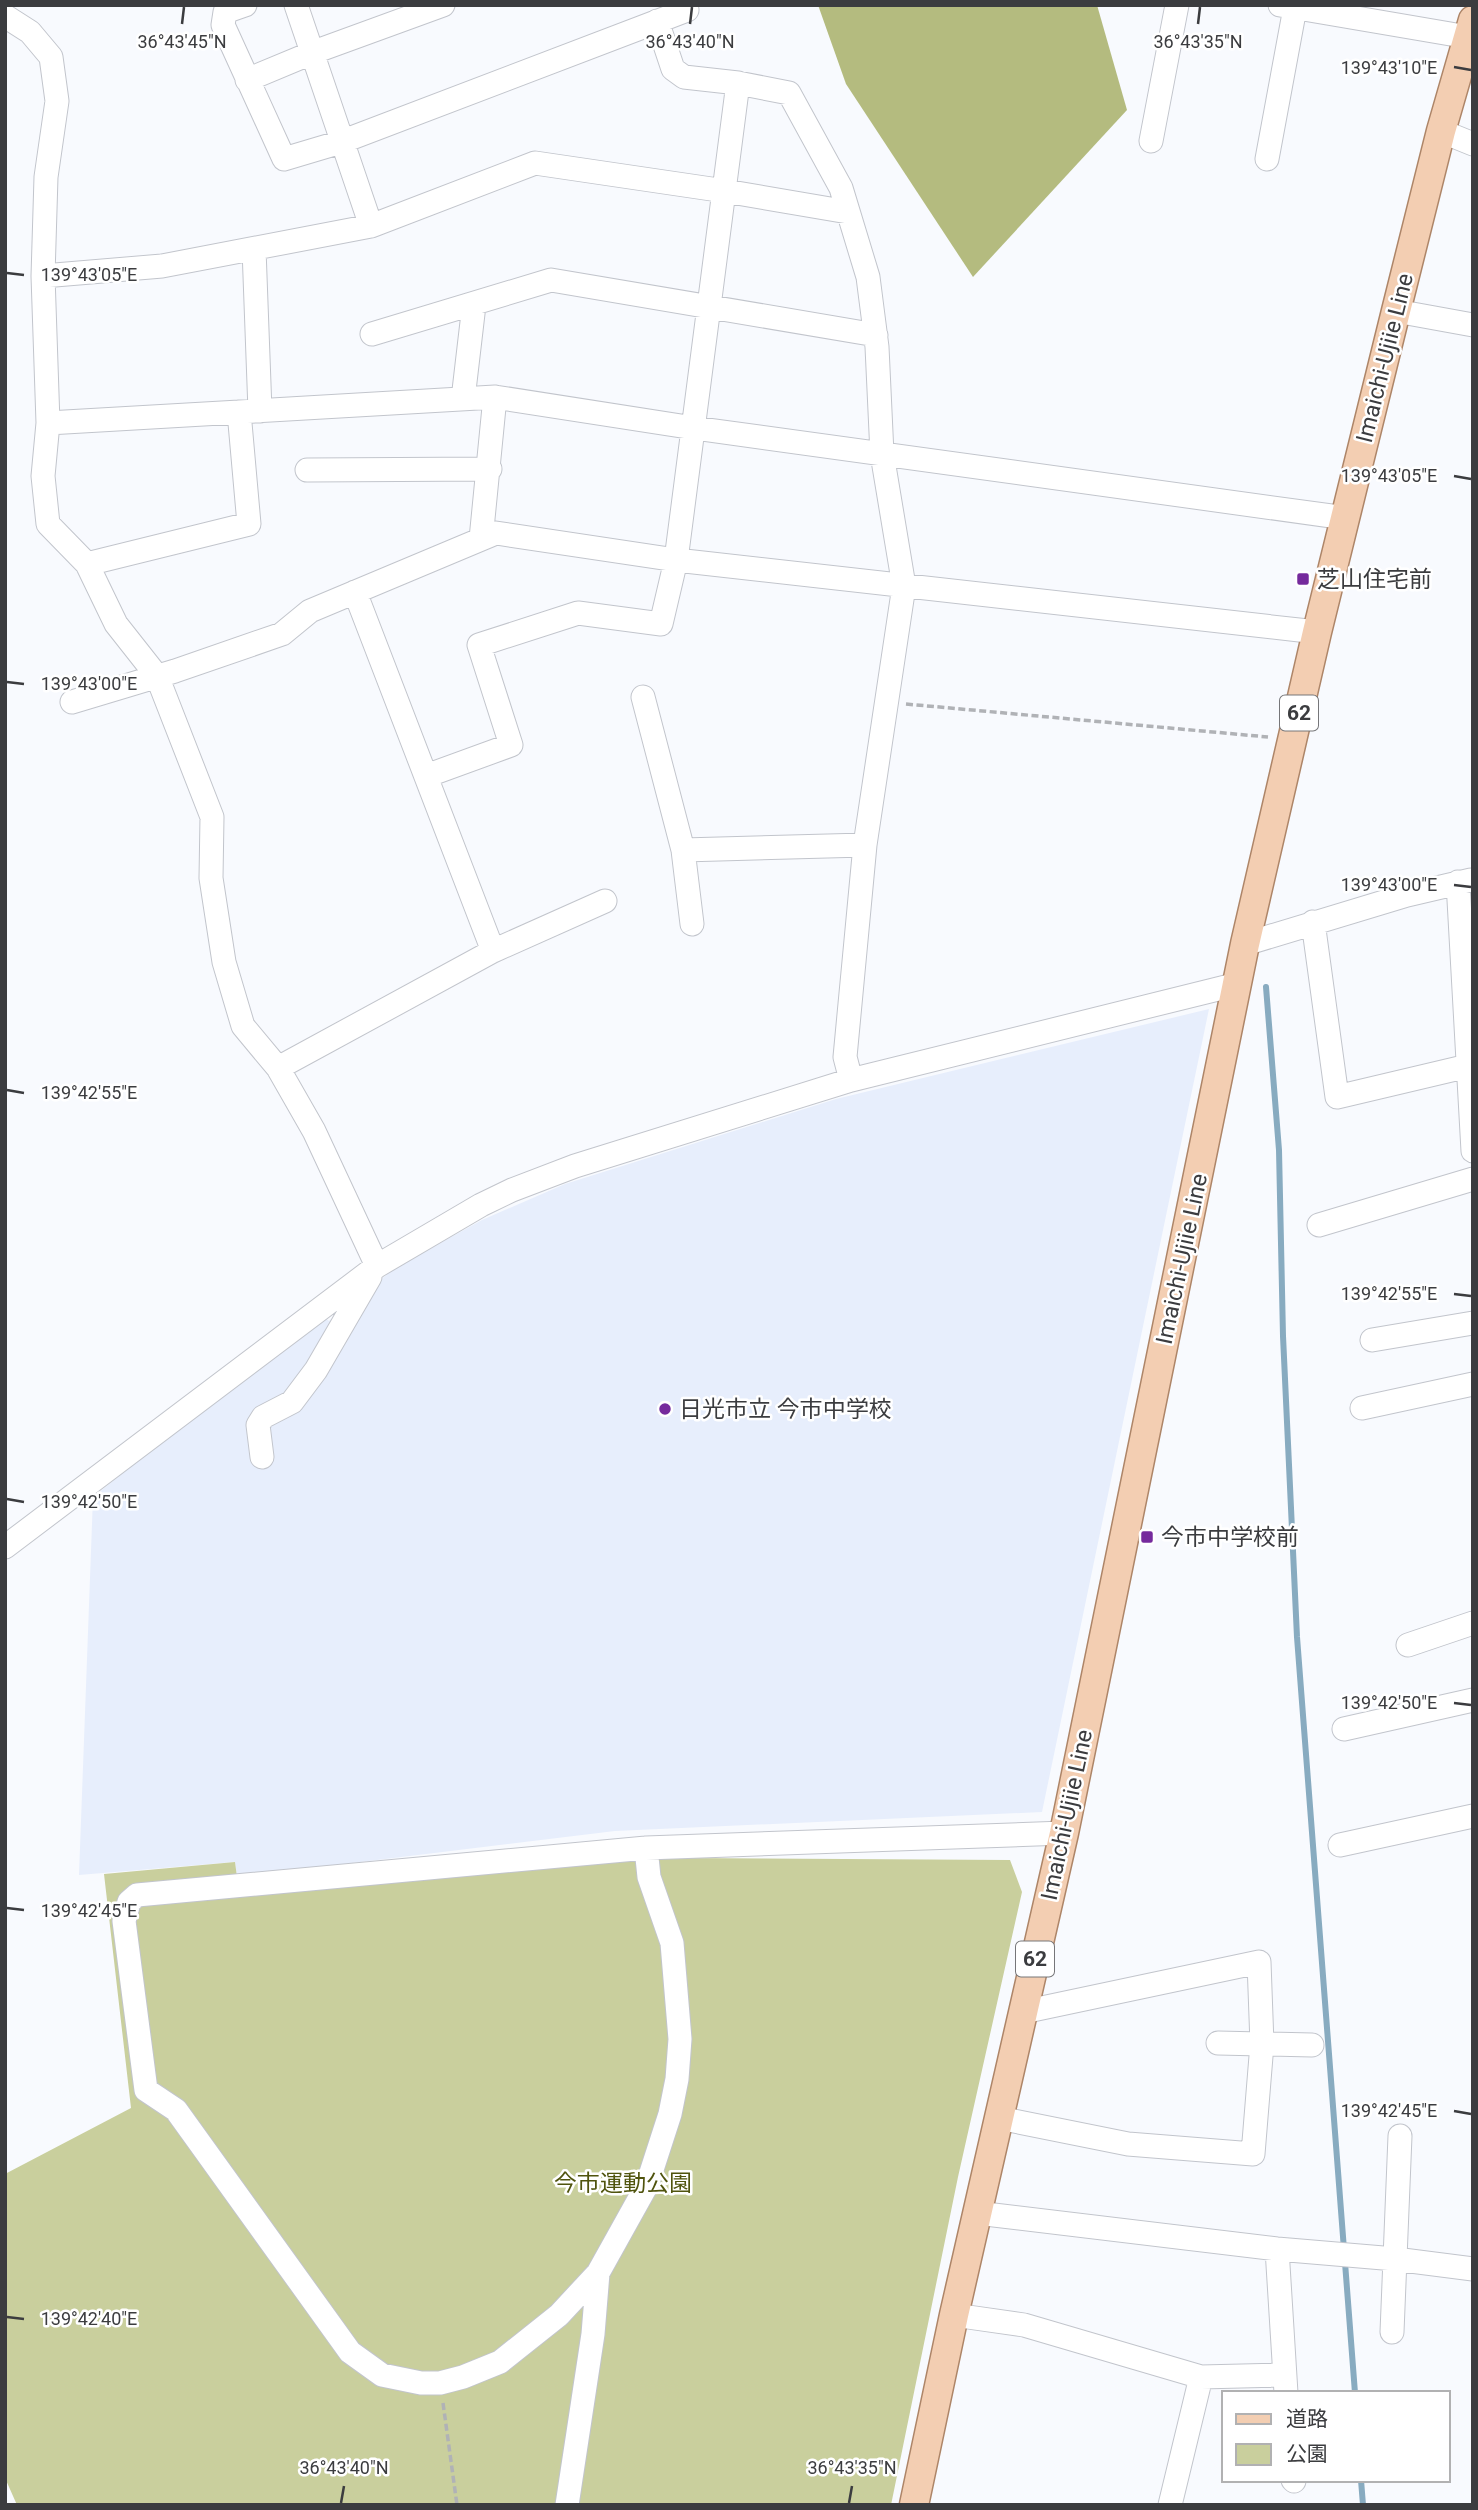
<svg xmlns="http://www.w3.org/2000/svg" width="1478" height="2510" font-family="Roboto,'Noto Sans JP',sans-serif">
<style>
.built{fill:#e7eefc}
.green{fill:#c9cf9d}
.forest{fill:#b4bb7f}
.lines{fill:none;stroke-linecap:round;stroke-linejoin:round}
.stream{stroke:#88abc0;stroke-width:6}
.minor-casing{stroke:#c2c5cc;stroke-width:25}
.major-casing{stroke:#ad8568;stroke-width:31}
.path{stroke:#b0b2b6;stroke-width:3.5;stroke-dasharray:7 3.5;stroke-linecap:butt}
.minor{stroke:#fff;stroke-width:23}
.major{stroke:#f3ceb2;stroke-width:28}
.ticks{fill:none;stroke:#3b3c3f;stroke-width:2.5}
.poi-dot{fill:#752a9c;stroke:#fff;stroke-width:2.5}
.labels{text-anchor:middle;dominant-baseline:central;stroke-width:5;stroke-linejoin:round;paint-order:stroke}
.shield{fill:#fff;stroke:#767679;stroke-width:2}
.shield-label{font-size:21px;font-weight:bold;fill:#3b3c3f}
.street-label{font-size:23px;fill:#3b3c3f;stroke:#fff}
.poi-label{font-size:23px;fill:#3b3c3f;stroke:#fff;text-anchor:start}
.park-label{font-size:23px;fill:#50540e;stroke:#fff}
.ticks-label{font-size:18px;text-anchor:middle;fill:#3b3c3f;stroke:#fff;stroke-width:5;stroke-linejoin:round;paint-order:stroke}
</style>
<rect width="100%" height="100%" fill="#f8fafe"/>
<path class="built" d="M 1209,1009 L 1042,1812 L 615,1831 L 237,1877 L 235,1862 L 79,1875 L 93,1497 L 321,1315 L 329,1321 L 395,1268 L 482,1220 L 565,1184 L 836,1099 Z"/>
<path class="green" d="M 681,1858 L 1010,1860 L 1022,1892 L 958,2177 L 891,2505 L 17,2505 L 5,2478 L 5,2174 L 131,2108 L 104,1874 L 235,1862 L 237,1877 L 555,1865 Z"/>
<path class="forest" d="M 818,5 L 1097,5 L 1127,110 L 973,277 L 846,84 Z"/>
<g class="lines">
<path class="stream" d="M 1266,987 L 1279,1150 L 1283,1336 L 1297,1637 L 1355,2393
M 1361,2480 L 1363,2505"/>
<defs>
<path id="minor" d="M 245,5 L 225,12 L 223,25 L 284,159 L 341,142 L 648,25 L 687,10 L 685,5
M 296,5 L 371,226
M 1280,5 L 1468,37
M 5,16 L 30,32 L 51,57 L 57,101 L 46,177 L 43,276 L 48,423 L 43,476 L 48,524 L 87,564 L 116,624 L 157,676 L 212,817 L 211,878 L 224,962 L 243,1026 L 278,1068 L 314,1131 L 377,1266
M 247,80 L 314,52 L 443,5
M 738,83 L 789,93 L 841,188 L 868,277 L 877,347 L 882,454 L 904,586 L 865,845 L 845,1057 L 851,1080
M 1441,131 L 1473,144
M 1151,141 L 1177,5
M 1267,159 L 1295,8
M 254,249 L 260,411
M 43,276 L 162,266 L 371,226 L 535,163 L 725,191 L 848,212
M 1396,311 L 1473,325
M 372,334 L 551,280 L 876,335
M 463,399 L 474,305
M 48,423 L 495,397 L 694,428 L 1346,518
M 307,470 L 490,469
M 481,539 L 495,397
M 87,564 L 249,524 L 239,412
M 355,592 L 493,951
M 643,697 L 683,850 L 692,924
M 72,702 L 175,671 L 282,634 L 310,611 L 496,533 L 676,560 L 1317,632
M 426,776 L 511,745 L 479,645 L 578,613 L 661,624 L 676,560 L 738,83 L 684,77 L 673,69 L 657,21
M 683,850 L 865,845
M 1458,882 L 1473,1151
M 1313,922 L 1337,1097 L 1468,1066
M 1245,944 L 1407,895 L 1471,880
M 278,1068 L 493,951 L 605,901
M 1319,1225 L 1473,1179
M 1372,1340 L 1473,1323
M 1362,1408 L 1473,1384
M 262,1457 L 258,1425 L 263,1417 L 292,1402 L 316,1370 L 370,1277
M 5,1547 L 377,1266 L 481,1205 L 512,1190 L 575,1166 L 851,1080 L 1238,984
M 1408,1645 L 1473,1623
M 1344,1729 L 1473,1700
M 1340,1845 L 1473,1816
M 646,1848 L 649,1877 L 672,1943 L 680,2039 L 677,2079 L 670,2114 L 647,2185 L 598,2273 L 559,2315 L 500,2362 L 463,2377 L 440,2383 L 421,2383 L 382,2375 L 350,2352 L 176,2110 L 146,2090 L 124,1921 L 129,1902 L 137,1895 L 646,1848 L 1064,1833
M 1218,2043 L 1312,2045
M 999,2118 L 1128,2144 L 1253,2154 L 1262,2044 L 1259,1962 L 1023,2012
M 977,2213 L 1277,2249 L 1395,2259 L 1473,2269
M 1277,2249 L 1286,2393
M 954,2315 L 1024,2325 L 1201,2377 L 1284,2375
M 1392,2332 L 1400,2136
M 1293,2480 L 1294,2481
M 567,2505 L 593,2334 L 598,2273
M 1170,2505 L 1201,2377"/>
<path id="major" d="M 914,2505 L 954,2315 L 1064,1833 L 1245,944 L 1317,632 L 1396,311 L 1441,131 L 1473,20"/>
</defs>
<use href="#minor" class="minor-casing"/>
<use href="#major" class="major-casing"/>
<path class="path" d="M 906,704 L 1268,737
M 443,2403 L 457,2505"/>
<use href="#minor" class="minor"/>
<use href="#major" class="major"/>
</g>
<path class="ticks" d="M 182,24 L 184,7M 690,24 L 692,7M 1198,24 L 1200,7M 1454,67 L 1471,70M 7,273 L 24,275M 1454,476 L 1471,479M 7,682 L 24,684M 1454,885 L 1471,887M 7,1090 L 24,1093M 1454,1294 L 1471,1296M 7,1499 L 24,1502M 1454,1703 L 1471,1705M 7,1908 L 24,1910M 1454,2111 L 1471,2114M 7,2317 L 24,2319M 341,2503 L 344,2486M 849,2503 L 852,2486"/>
<g class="poi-dot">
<rect x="1296" y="572" width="14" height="14" rx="3.5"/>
<circle cx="665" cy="1409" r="7"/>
<rect x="1140" y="1530" width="14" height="14" rx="3.5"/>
</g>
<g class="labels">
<g class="shield">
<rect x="1280" y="695.5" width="38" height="35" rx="5"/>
<rect x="1016" y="1941.5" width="38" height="35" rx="5"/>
</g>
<g class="shield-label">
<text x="1299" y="713">62</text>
<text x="1035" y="1959">62</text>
</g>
<g class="street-label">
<text transform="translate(1385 358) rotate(-76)">Imaichi-Ujiie Line</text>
<text transform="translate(1182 1259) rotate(-78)">Imaichi-Ujiie Line</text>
<text transform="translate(1067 1815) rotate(-78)">Imaichi-Ujiie Line</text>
</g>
<g class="poi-label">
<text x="1317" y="579">芝山住宅前</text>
<text x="679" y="1409">日光市立 今市中学校</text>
<text x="1161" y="1537">今市中学校前</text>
</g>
<g class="park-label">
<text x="623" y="2183">今市運動公園</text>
</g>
</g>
<g class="ticks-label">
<text x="182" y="48">36°43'45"N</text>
<text x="690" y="48">36°43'40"N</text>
<text x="1198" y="48">36°43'35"N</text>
<text x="1389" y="74">139°43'10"E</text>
<text x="89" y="281">139°43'05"E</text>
<text x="1389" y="482">139°43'05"E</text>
<text x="89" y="690">139°43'00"E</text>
<text x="1389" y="891">139°43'00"E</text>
<text x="89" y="1099">139°42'55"E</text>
<text x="1389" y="1300">139°42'55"E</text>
<text x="89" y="1508">139°42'50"E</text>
<text x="1389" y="1709">139°42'50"E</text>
<text x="89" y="1917">139°42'45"E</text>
<text x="1389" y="2117">139°42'45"E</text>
<text x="89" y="2325">139°42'40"E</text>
<text x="344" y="2474">36°43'40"N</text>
<text x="852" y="2474">36°43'35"N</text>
</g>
<rect width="1478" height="2510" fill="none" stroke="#3b3c3f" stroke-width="14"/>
<rect x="1222" y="2391" width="228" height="91" fill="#ffffff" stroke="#b1b1b2" stroke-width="2"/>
<rect x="1236" y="2414" width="35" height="10" fill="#f3ceb2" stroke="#b1b1b2" stroke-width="2"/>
<text x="1286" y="2426" font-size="21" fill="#3b3c3f">道路</text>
<rect x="1236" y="2444" width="35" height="21" fill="#c9cf9d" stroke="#b1b1b2" stroke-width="2"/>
<text x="1286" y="2461" font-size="21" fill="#3b3c3f">公園</text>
</svg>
